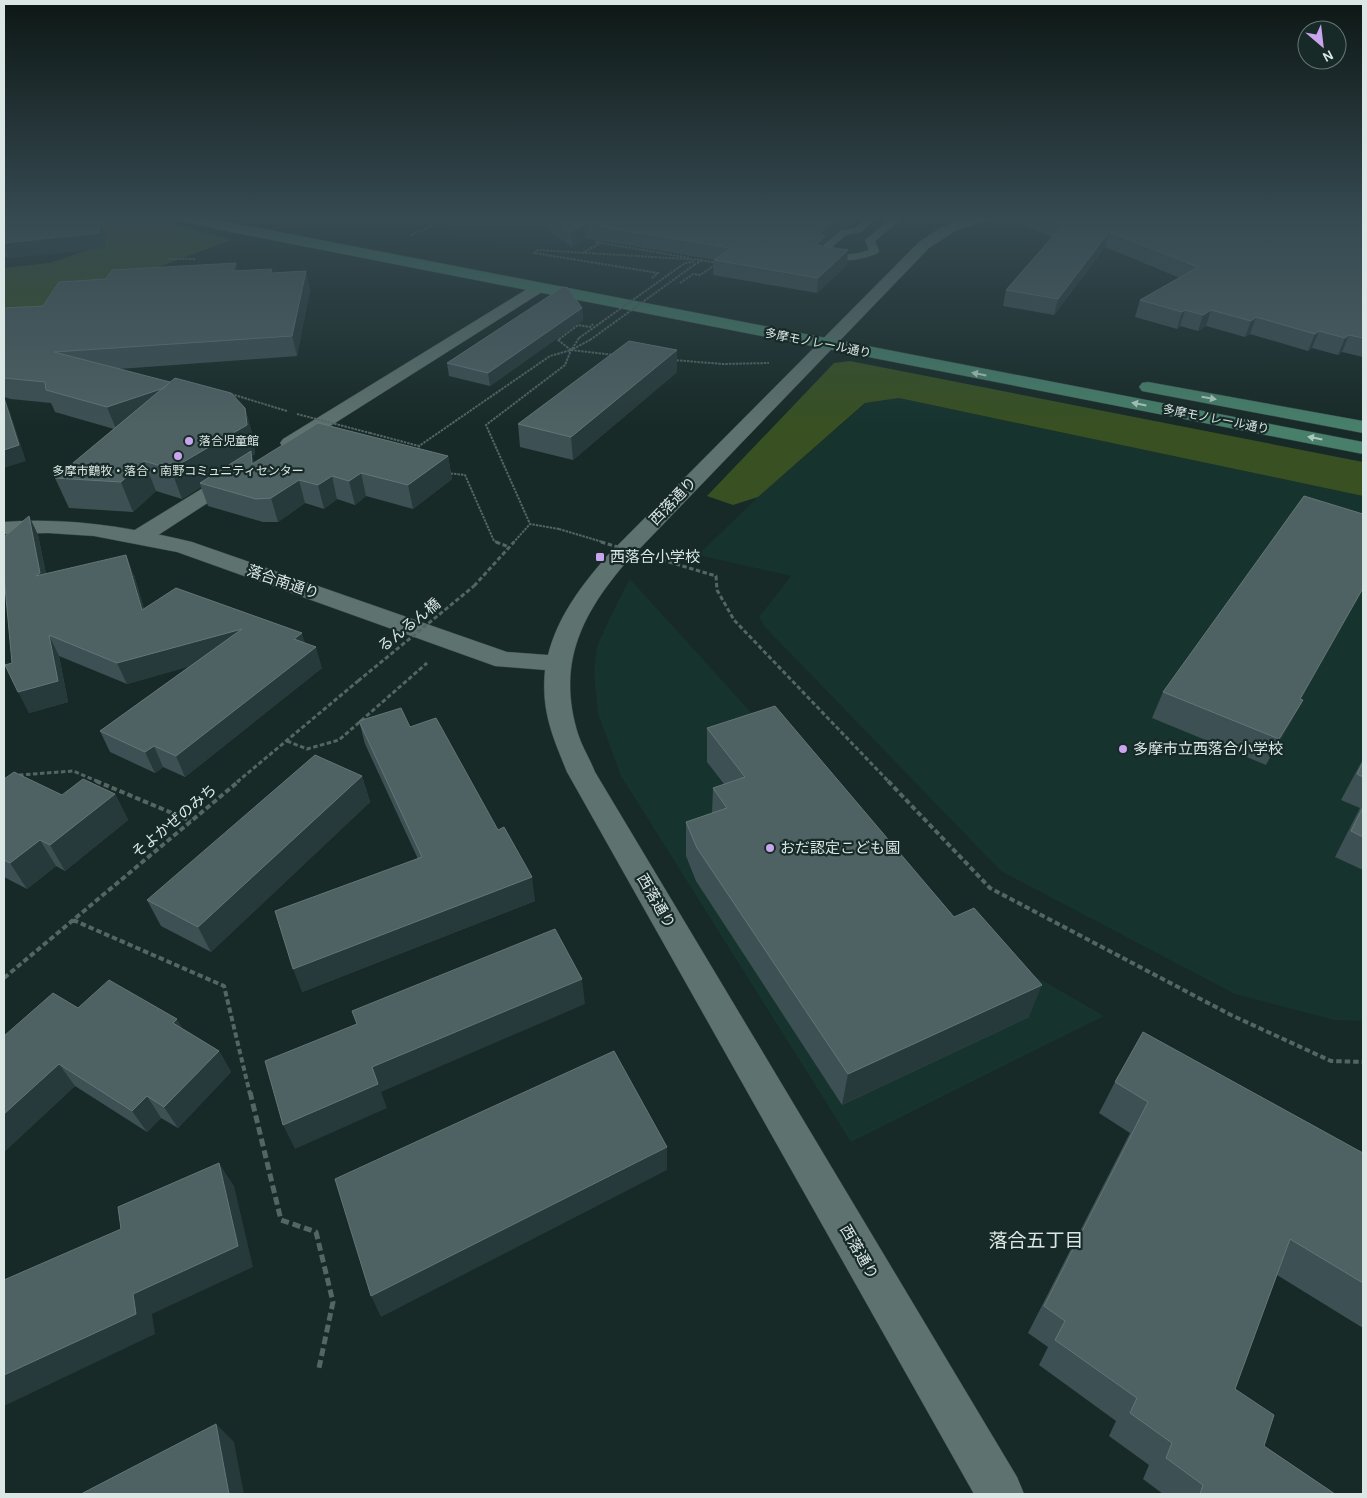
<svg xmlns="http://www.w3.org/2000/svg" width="1367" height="1498" font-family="Karla,'Noto Sans JP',sans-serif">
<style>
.built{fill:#16332e}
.green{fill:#385022}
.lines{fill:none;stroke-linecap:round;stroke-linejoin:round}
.service-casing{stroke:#364643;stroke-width:1}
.minor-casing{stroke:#364643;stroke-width:1}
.tertiary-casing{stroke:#364643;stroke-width:1}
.secondary-casing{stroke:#364643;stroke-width:1}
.path-far3{stroke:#546562;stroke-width:2;stroke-dasharray:2.5 1;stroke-linecap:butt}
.path-far2{stroke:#546562;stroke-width:3;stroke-dasharray:4.5 2.5;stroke-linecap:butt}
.path-far1{stroke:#546562;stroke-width:4;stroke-dasharray:5.5 3;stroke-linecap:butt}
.path{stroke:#546562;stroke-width:5;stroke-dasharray:8 4;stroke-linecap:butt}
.service{fill:#5e736f;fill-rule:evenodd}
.minor{fill:#5e736f;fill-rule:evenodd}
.tertiary{fill:#5e736f;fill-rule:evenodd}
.secondary{fill:#477f6a;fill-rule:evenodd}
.path-bridge-far1{stroke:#546562;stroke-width:2;stroke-dasharray:2.5 1;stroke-linecap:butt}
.path-bridge{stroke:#546562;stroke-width:3;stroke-dasharray:4.5 2.5;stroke-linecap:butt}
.wall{fill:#3d5053}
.shaded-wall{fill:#273a3b}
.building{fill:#4e6163;stroke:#647677}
.oneway{fill:#afc8c0}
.poi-dot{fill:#c9a5ee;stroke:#172a27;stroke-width:2}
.labels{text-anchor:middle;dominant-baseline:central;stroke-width:4.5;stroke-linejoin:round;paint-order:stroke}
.far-street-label{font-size:12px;fill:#dbe7e5;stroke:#172a27}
.far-poi-label{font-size:12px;fill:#dbe7e5;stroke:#172a27;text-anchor:start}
.street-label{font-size:15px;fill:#dbe7e5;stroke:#172a27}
.poi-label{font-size:15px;fill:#dbe7e5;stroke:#172a27;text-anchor:start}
.near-neighbourhood-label{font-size:19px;fill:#dbe7e5;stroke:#172a27}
</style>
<rect width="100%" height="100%" fill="#172a27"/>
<path class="built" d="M 466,217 L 593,217 L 609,228 L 570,250 L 504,246 L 450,233 L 451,220 Z
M 899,398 L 1363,496 L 1363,1021 L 1334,1020 L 1235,994 L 1001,871 L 764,626 L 759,617 L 791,576 L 698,555 L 758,497 L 866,403 Z
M 630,579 L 940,921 L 1104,1016 L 851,1142 L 621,776 L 598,714 L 594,674 L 597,646 L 617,603 Z"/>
<path class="green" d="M 106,217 L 145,217 L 231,240 L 4,325 L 4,268 L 50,263 L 85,251 L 88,245 L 107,237 L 77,227 Z
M 850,361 L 1363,462 L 1363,496 L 899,398 L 865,403 L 758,497 L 733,505 L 707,496 L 834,363 Z"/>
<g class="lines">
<defs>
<path id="service" d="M 866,217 L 877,217 L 861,232 L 846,235 L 832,247 C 842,258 857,254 869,250 L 865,240 L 867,238 L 893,217 L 904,217 L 875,241 L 879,251 L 878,253 C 859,261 835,266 822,247 L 823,245 L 840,231 L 855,228 Z"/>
<path id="minor" d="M 537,285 L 542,286 L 544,289 L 542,292 L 297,447 L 290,449 L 283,447 L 280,443 L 283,439 L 532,286 Z
M 236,470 L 243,472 L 246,476 L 243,480 L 149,541 L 141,542 L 133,541 L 130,536 L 133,531 L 229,472 Z"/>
<path id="tertiary" d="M 969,217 L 991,217 L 990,220 L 957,230 L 929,248 L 623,566 C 580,617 557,666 578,734 C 582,747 590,759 595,772 L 1017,1477 L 1024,1494 L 974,1494 L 567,772 C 552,735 541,711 545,670 L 495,666 L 177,552 L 94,536 L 48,533 L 4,534 L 4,522 C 67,517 130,527 192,542 L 507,652 L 548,655 C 558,616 581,586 607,556 L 919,242 L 940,228 Z"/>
<path id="secondary" d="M 179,217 L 202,217 L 1363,442 L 1363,454 L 226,231 L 180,220 Z
M 1148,382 L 1363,421 L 1363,433 L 1142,391 L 1139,387 L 1142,383 Z"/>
</defs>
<use href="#service" class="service-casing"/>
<use href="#minor" class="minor-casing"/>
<use href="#tertiary" class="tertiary-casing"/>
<use href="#secondary" class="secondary-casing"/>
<path class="path-far3" d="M 411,235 L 451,217
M 601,239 L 596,242 L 690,258
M 584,252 L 600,243
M 168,259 L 196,259
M 701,260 L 717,263
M 685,263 L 694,262
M 694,265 L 702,260
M 652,278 L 658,273 L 534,253 L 538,250 L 702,260
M 680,283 L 693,274 L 700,275 L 715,265
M 572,349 L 579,338
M 571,350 L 558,340 L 578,325 L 590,327 L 593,324
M 673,360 L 723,364 L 769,363
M 231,394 L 287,411
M 370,433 L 419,446
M 419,451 L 419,446 L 550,356 L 571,350 L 614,355
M 447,473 L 465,475 L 494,541 L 499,543
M 559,529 L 530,524 L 486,425 L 565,365 L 571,350 L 590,340
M 513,543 L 530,524"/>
<path class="path-far2" d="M 496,542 L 509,547
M 669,562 L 716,576 L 717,590 L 734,620 L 889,782
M 474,586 L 514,542
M 287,741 L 307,749 L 339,740 L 427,663
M 19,775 L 73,771 L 99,782
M 237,782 L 358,681"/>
<path class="path-far1" d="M 96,781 L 191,821
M 888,781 L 990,888 L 1231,1015 L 1331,1061 L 1363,1062
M 73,920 L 224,986 L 250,1094
M 4,978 L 239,781"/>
<path class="path" d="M 250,1092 L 281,1220 L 316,1232 L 333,1302 L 319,1368"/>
<use href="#service" class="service"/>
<use href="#minor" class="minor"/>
<use href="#tertiary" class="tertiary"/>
<use href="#secondary" class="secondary"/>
<path class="path-bridge-far1" d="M 579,338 L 685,263
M 590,340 L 694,265
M 297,414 L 370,433
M 559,529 L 606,543"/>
<path class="path-bridge" d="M 601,542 L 669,562
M 358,681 L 474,586"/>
</g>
<path class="wall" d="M 4,217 L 99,217 L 85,221 L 105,238 L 105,248 L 9,258 L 4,256 Z
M 531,217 L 613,217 L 620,219 L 616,217 L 852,217 L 851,227 L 839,230 L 824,242 L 824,246 L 847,265 L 817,293 L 713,275 L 714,260 L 715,260 L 585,238 L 572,247 Z
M 1003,217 L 1363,217 L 1363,357 L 1342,352 L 1338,355 L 1312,348 L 1308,351 L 1250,334 L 1245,337 L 1206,326 L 1198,331 L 1180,326 L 1177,329 L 1135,317 L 1140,300 L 1180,278 L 1105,247 L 1054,315 L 1003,306 L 1006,290 L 1052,237 Z
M 238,271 L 273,273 L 310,290 L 297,356 L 119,369 L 245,408 L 253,437 L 255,454 L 252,456 L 254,463 L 448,456 L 452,479 L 413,509 L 366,496 L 355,505 L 337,499 L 324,509 L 305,503 L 278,522 L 263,522 L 208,506 L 201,487 L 182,499 L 156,491 L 133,512 L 69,508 L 55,478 L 114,429 L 55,412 L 51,403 L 11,399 L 4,397 L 4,308 L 43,306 Z
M 582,308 L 583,320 L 490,386 L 449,376 L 447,363 Z
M 677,350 L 677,372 L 573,460 L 520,447 L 518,424 Z
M 29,516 L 38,535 L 46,574 L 134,575 L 144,609 L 305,643 L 322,668 L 185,777 L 163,767 L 155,773 L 110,752 L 100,731 L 190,666 L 127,684 L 59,656 L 68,702 L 29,713 L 12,663 Z
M 1163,692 L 1301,699 L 1303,700 L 1289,725 L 1266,765 L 1152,718 Z
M 359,721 L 410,727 L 498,830 L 535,901 L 302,992 L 418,859 L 365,744 Z
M 707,728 L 1029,1017 L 842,1105 L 696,881 L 686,856 L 686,822 L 712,813 L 713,788 L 724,784 L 707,762 Z
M 1363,759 L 1363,870 L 1335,857 L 1360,808 L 1341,800 Z
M 362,776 L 370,802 L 211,952 L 161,926 L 147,900 Z
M 4,779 L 62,795 L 115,794 L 128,820 L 65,871 L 56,866 L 27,889 L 4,877 Z
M 78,1008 L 182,1028 L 219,1051 L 231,1072 L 178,1128 L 161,1118 L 147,1132 L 75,1086 L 4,1152 Z
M 1115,1082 L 1363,1153 L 1363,1328 L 1277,1275 L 1235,1389 L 1264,1446 L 1335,1494 L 1163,1494 L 1143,1479 L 1149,1465 L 1109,1436 L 1116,1421 L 1039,1365 L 1048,1347 L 1028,1333 L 1130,1133 L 1099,1113 Z"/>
<path class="shaded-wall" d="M 47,217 L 98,217 L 52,229 Z
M 639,217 L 661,217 L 639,225 Z
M 838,217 L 852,217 L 851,227 L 839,230 L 824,242 L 823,251 L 815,245 L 823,230 Z
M 100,223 L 105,238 L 105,248 L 9,258 L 4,244 L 4,243 Z
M 585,224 L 585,238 L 572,247 L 571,232 Z
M 1109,232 L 1105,247 L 1054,315 L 1058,299 Z
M 848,250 L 847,265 L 817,293 L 818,278 Z
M 236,263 L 241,282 L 233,271 Z
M 306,271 L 310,290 L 297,356 L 292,336 Z
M 582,308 L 583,320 L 490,386 L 488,373 Z
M 1185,310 L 1180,326 L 1177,329 L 1182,312 Z
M 1211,310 L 1206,326 L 1198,331 L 1203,315 Z
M 1256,317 L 1250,334 L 1245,337 L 1251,321 Z
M 1319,331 L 1312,348 L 1308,351 L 1315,334 Z
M 1349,335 L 1342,352 L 1338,355 L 1345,338 Z
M 677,350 L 677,372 L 573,460 L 571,437 Z
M 175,384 L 116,429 L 107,407 Z
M 4,397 L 10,412 L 26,461 L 4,468 Z
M 245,408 L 253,437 L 255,454 L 252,456 L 258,474 L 200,483 L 201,487 L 182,499 L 171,469 Z
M 448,456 L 452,479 L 413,509 L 408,485 Z
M 144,461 L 156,491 L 133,512 L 121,482 Z
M 361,473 L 366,496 L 355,505 L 349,481 Z
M 332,476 L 337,499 L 324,509 L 318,485 Z
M 299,480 L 305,503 L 278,522 L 271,498 Z
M 29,516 L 38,535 L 50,593 L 36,576 Z
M 126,555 L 134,575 L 150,631 L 142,610 Z
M 1363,588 L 1363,590 L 1287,724 L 1300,699 Z
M 242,629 L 249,650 L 127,684 L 117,663 Z
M 302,633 L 308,653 L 316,647 L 322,668 L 185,777 L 176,756 L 294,639 Z
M 49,635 L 59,656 L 68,702 L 29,713 L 18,692 Z
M 1303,700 L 1289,725 L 1266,765 L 1279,739 Z
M 154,746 L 163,767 L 155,773 L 145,752 Z
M 362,776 L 370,802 L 211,952 L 198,927 Z
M 115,794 L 128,820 L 65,871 L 50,845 Z
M 40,840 L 56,866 L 27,889 L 10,863 Z
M 532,877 L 535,901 L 302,992 L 293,969 Z
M 582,979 L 585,1004 L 381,1092 L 387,1108 L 295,1149 L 283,1125 L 372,1067 Z
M 1042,985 L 1029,1017 L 842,1105 L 848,1074 Z
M 177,1019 L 190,1042 L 173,1023 Z
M 219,1051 L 231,1072 L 178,1128 L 164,1107 Z
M 59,1064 L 75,1086 L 4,1152 L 4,1114 Z
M 147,1096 L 161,1118 L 147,1132 L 132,1111 Z
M 667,1147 L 667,1170 L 381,1317 L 371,1296 Z
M 219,1163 L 234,1186 L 253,1267 L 152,1314 L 155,1334 L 4,1406 L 4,1375 L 133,1294 Z
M 216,1424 L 234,1442 L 244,1494 L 229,1494 Z"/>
<path class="building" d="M 4,217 L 63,217 L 100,223 L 99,233 L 4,243 Z
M 550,217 L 613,217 L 626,221 L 650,221 L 660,217 L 838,217 L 823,230 L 821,233 L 825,237 L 815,245 L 848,250 L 818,278 L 714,260 L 731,248 L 585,224 L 571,232 Z
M 1041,217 L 1363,217 L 1363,338 L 1349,335 L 1345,338 L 1319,331 L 1315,334 L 1256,317 L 1251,321 L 1211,310 L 1203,315 L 1185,310 L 1182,312 L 1140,300 L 1198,267 L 1109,232 L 1058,299 L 1006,290 L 1062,226 Z
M 236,263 L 233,271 L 272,269 L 271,273 L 306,271 L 292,336 L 54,352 L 170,382 L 164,388 L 107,407 L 46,390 L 45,382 L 4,378 L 4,308 L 43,306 L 59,282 L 106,279 L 112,270 Z
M 563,287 L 568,288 L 582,308 L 488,373 L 447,363 Z
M 629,341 L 677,350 L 571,437 L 518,424 Z
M 175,378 L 231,393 L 245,408 L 247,425 L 171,469 L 144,461 L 121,482 L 55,478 Z
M 4,398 L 19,445 L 4,450 Z
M 318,423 L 448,456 L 408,485 L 361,473 L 349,481 L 332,476 L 318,485 L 299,480 L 271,498 L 256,499 L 200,483 L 251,451 L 252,464 Z
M 1304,496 L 1363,514 L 1363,588 L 1300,699 L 1303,700 L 1279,739 L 1163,692 Z
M 29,516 L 40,573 L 36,576 L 126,555 L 142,610 L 176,588 L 302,633 L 294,639 L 316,647 L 176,756 L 154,746 L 145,752 L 100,731 L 242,629 L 117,663 L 49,635 L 58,681 L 18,692 L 5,665 L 12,663 L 4,576 L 4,537 Z
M 775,706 L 954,917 L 974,908 L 1042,985 L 848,1074 L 697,848 L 686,822 L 727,808 L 713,788 L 745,777 L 707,728 Z
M 401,708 L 410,727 L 436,718 L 498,830 L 504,827 L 532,877 L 293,969 L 275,911 L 422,857 L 359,721 Z
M 315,755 L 362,776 L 198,927 L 147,900 Z
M 1363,762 L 1363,777 L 1357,774 Z
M 14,772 L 62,795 L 83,779 L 115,794 L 50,845 L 40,840 L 10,863 L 4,860 L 4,779 Z
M 1363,807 L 1363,837 L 1351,831 Z
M 555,929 L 582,979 L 372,1067 L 378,1084 L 283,1125 L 265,1061 L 357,1024 L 352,1011 Z
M 109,980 L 177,1019 L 173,1023 L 219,1051 L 164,1107 L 147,1096 L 132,1111 L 59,1064 L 4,1114 L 4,1036 L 53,993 L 78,1008 Z
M 1143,1032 L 1363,1153 L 1363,1283 L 1290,1239 L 1235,1389 L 1274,1415 L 1264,1446 L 1335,1494 L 1200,1494 L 1203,1485 L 1166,1458 L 1172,1443 L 1130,1413 L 1137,1398 L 1055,1340 L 1065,1321 L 1044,1306 L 1148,1102 L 1115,1082 Z
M 614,1051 L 667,1147 L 371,1296 L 335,1179 Z
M 219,1163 L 238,1246 L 133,1294 L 136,1314 L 4,1375 L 4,1280 L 121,1229 L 118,1207 Z
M 216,1424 L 229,1494 L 81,1494 Z"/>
<defs><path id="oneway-solid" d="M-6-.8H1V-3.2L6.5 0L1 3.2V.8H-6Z" transform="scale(1.25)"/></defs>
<g class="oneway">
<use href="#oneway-solid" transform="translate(979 374) rotate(-169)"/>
<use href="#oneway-solid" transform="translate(1209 398) rotate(10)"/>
<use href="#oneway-solid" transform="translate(1139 404) rotate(-169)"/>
<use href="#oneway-solid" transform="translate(1315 438) rotate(-169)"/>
</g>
<linearGradient id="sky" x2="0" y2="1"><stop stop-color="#0d1715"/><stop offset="0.51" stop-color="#364a52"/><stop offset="1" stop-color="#364a52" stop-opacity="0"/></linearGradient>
<rect width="1367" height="427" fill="url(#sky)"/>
<g class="poi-dot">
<circle cx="189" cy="441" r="5"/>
<circle cx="178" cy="456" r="5"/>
<rect x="595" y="552" width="10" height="10" rx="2.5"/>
<circle cx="1123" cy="749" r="5"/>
<circle cx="770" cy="848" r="5"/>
</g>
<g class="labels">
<g class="far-street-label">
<text transform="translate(818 343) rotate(11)">多摩モノレール通り</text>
<text transform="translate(1216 419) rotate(11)">多摩モノレール通り</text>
</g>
<g class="far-poi-label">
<text x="199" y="441">落合児童館</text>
<text x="178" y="471" text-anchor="middle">多摩市鶴牧・落合・南野コミュニティセンター</text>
</g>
<g class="street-label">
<text transform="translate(673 501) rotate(-46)">西落通り</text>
<text transform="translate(283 582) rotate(19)">落合南通り</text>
<text transform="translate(409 625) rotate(-39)">るんるん橋</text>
<text transform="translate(174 821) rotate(-40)">そよかぜのみち</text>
<text transform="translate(656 901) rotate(60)">西落通り</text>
<text transform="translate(859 1252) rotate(60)">西落通り</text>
</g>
<g class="poi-label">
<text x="610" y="557">西落合小学校</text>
<text x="1133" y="749">多摩市立西落合小学校</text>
<text x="780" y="848">おだ認定こども園</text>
</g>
<g class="near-neighbourhood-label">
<text x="1036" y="1241">落合五丁目</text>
</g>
</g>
<rect width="1367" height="1498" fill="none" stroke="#dbe7e5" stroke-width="10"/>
<g transform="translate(1322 45) rotate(152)"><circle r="24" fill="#172a27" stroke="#657673"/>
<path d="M0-4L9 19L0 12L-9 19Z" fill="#c9a5ee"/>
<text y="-8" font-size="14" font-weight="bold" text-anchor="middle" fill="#dbe7e5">N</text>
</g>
</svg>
